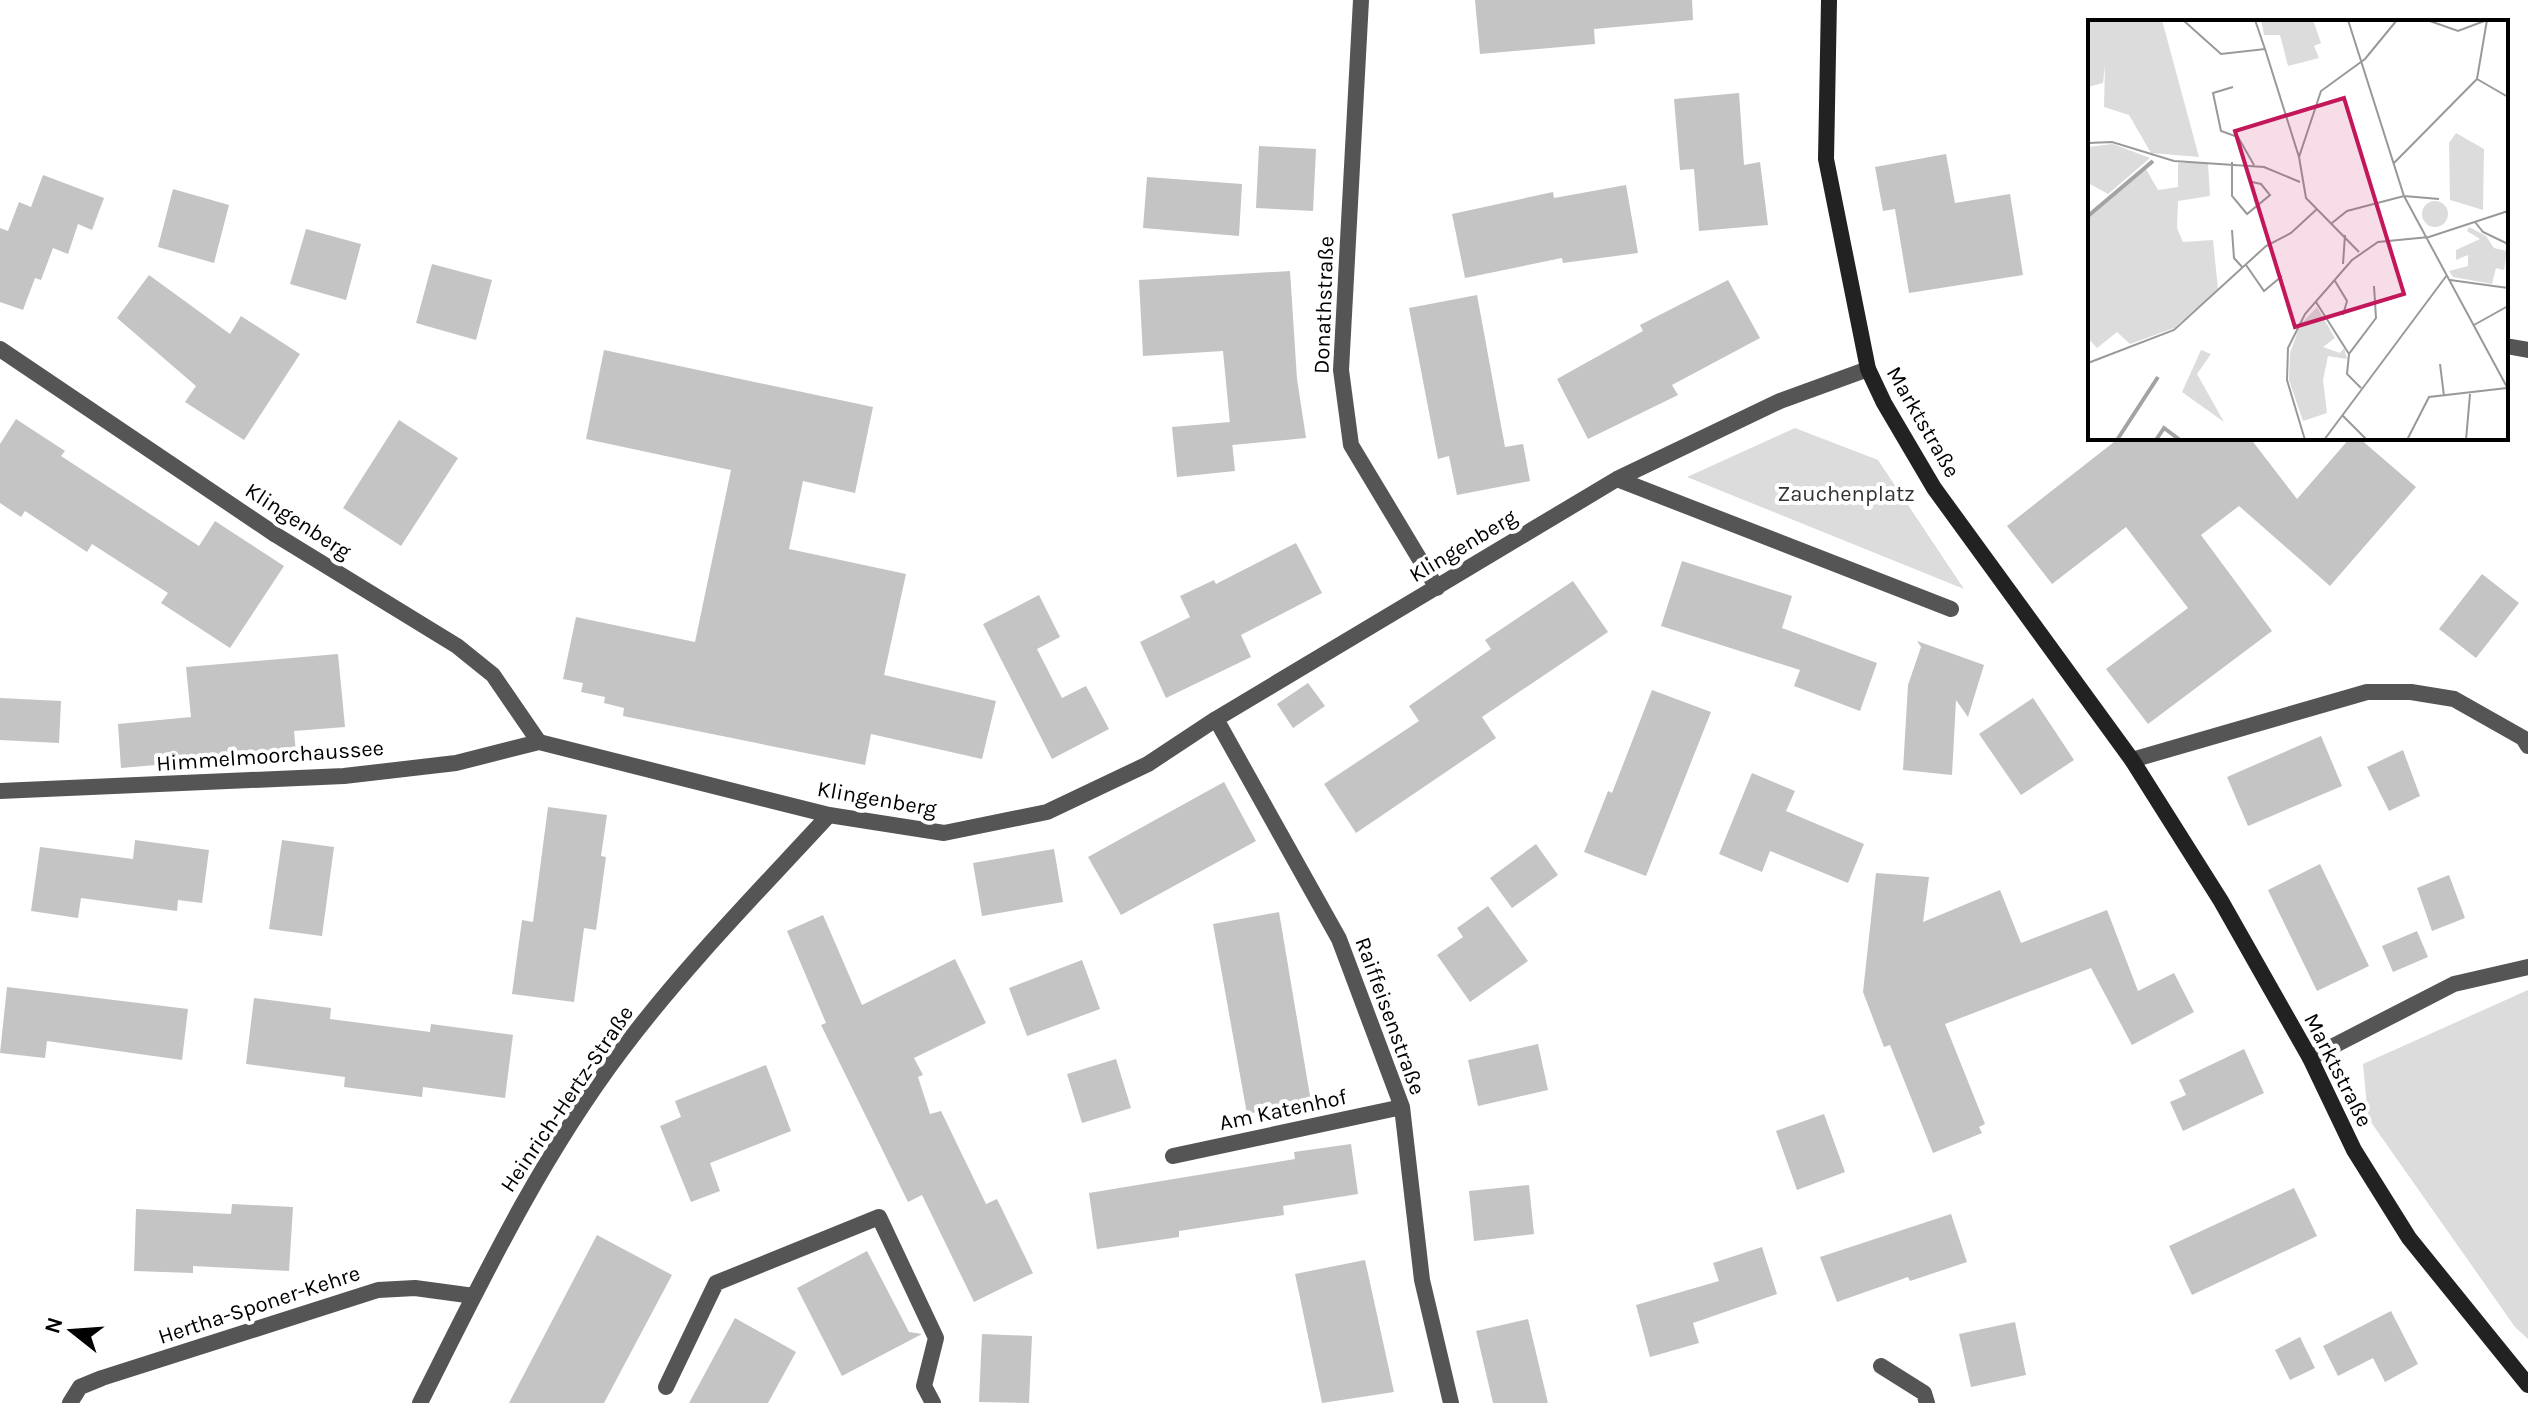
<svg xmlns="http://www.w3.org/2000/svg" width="2528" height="1403" font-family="Karla,sans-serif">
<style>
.green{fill:#dcdcdc}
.building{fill:#c4c4c4}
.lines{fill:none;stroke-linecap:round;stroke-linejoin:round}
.street{stroke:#555;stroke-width:16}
.secondary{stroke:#222;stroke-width:16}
.labels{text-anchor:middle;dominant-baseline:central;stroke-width:8;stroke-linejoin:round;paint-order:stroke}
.street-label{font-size:22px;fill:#000;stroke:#fff}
.park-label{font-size:22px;fill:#333;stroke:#fff}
.inset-river{fill:none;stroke:#a3a3a3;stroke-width:4}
.inset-road{fill:none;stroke:#999;stroke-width:2}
.view{fill:#c2185b;fill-opacity:0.15;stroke:#c2185b;stroke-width:4}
.inset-edge{fill:none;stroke:#000;stroke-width:4}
</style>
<rect width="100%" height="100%" fill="#fff"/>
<path class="green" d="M 1795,428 L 1878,460 L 1964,589 L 1687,477 Z
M 2528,990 L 2528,1339 L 2515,1327 L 2368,1118 L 2363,1064 Z"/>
<path class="building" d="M 1475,0 L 1692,0 L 1693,20 L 1594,29 L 1595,44 L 1480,54 Z
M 1739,93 L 1744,165 L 1760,162 L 1768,225 L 1699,231 L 1694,169 L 1680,170 L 1674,99 Z
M 1259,146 L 1316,149 L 1313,211 L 1256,208 Z
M 1946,154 L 1955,203 L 2010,194 L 2023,275 L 1909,293 L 1895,209 L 1883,211 L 1875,167 Z
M 43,175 L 104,198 L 92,230 L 78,224 L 68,254 L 53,248 L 41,280 L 35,278 L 23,310 L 0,302 L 0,228 L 8,231 L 19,202 L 31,207 Z
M 1147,177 L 1242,184 L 1239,236 L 1143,228 Z
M 1626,185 L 1638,253 L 1563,263 L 1562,258 L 1465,278 L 1452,214 L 1553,192 L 1554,198 Z
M 173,189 L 229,205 L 214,263 L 158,247 Z
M 306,229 L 361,244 L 346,300 L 290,284 Z
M 432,264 L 492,280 L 476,340 L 416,323 Z
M 1290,271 L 1297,379 L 1306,438 L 1232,445 L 1223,351 L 1143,356 L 1139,280 Z
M 149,275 L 230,334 L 241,316 L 300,354 L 244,440 L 185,402 L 196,386 L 117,318 Z
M 1728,280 L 1760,338 L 1672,385 L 1678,395 L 1588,439 L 1557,379 L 1643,331 L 1640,325 Z
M 1477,295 L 1505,447 L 1523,444 L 1530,481 L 1457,495 L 1449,456 L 1438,459 L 1409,308 Z
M 604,350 L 873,407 L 855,493 L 803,481 L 789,549 L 906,574 L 884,675 L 996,701 L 982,759 L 871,734 L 865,765 L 623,716 L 624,708 L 604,703 L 605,697 L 581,692 L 583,683 L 563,679 L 576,617 L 695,642 L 731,470 L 586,439 Z
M 16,419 L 65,451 L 61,456 L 199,546 L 215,521 L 284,566 L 230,648 L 161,603 L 168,593 L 92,544 L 87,552 L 25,511 L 21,517 L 0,503 L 0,444 Z
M 399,420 L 458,458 L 401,546 L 343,508 Z
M 1230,422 L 1235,471 L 1177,477 L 1172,427 Z
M 2119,438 L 2250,438 L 2297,499 L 2350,438 L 2359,438 L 2416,487 L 2330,586 L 2239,506 L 2201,535 L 2272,631 L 2148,724 L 2106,669 L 2188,608 L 2126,527 L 2052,584 L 2007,526 Z
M 1296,543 L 1322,593 L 1241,635 L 1251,657 L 1166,698 L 1140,642 L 1190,617 L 1180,596 L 1214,580 L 1216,584 Z
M 1682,561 L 1792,596 L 1782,628 L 1877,663 L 1860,711 L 1794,686 L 1800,670 L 1661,626 Z
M 2482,574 L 2519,603 L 2476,658 L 2439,629 Z
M 1573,581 L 1608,632 L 1482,717 L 1496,738 L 1356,833 L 1324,784 L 1419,721 L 1409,706 L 1491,649 L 1485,640 Z
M 1039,595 L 1060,637 L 1037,649 L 1062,698 L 1086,686 L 1109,729 L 1052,759 L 983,624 Z
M 1917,641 L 1984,665 L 1968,717 L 1956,700 L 1952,775 L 1903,770 L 1908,685 L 1921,647 Z
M 338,654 L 345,727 L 294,731 L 296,753 L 121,768 L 118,724 L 191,717 L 186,667 Z
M 1308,683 L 1325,706 L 1293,728 L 1277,704 Z
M 1652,690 L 1711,712 L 1646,876 L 1584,852 L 1608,791 L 1612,793 Z
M 0,698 L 61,701 L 59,743 L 0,740 Z
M 2033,698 L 2074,760 L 2021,795 L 1979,734 Z
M 2321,736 L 2342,786 L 2248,826 L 2227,777 Z
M 2403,750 L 2420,796 L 2389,811 L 2367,767 Z
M 1752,773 L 1795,791 L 1786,811 L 1864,844 L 1848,883 L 1770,851 L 1762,872 L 1719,854 Z
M 1224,782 L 1256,841 L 1121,915 L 1088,857 Z
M 548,807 L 607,815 L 601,856 L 606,857 L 596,930 L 584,928 L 574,1002 L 512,994 L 522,920 L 533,922 Z
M 135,840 L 209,850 L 202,903 L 178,900 L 177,911 L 81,898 L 78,918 L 31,911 L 40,847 L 133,859 Z
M 282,840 L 334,847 L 322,936 L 269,929 Z
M 1536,844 L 1558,875 L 1512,908 L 1490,878 Z
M 1054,849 L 1063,902 L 982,916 L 973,863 Z
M 2320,864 L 2369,966 L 2317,991 L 2268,890 Z
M 1876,873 L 1929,877 L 1923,922 L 2000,890 L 2021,943 L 2107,910 L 2138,991 L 2174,973 L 2194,1012 L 2132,1045 L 2091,968 L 1945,1024 L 1985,1124 L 1979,1127 L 1982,1133 L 1933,1153 L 1890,1045 L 1884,1047 L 1863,992 Z
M 2449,875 L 2465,918 L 2432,931 L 2417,888 Z
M 1488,906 L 1528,961 L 1470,1002 L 1437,955 L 1463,937 L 1457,928 Z
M 1279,912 L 1311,1102 L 1247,1114 L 1213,924 Z
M 823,915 L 862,1005 L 955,959 L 986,1023 L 914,1058 L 923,1075 L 918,1077 L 930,1114 L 941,1111 L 986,1204 L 997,1199 L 1033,1273 L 974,1302 L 922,1195 L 908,1202 L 821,1025 L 826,1023 L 787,931 Z
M 2417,931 L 2428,957 L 2393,972 L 2382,946 Z
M 1082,960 L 1100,1009 L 1027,1036 L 1009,988 Z
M 7,987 L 188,1009 L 182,1060 L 47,1041 L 45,1058 L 0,1053 Z
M 254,998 L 331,1008 L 330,1019 L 430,1032 L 431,1024 L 513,1035 L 505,1098 L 423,1087 L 422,1097 L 344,1087 L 345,1077 L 246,1064 Z
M 1538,1044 L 1548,1090 L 1478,1106 L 1468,1060 Z
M 2244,1049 L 2264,1093 L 2183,1131 L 2170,1102 L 2186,1095 L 2179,1080 Z
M 1116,1059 L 1131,1108 L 1082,1123 L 1067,1074 Z
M 766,1065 L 791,1131 L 710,1163 L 720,1191 L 691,1202 L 660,1126 L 681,1117 L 675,1101 Z
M 1824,1114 L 1845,1172 L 1797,1190 L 1776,1131 Z
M 1351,1144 L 1358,1194 L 1283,1206 L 1284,1215 L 1179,1231 L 1179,1237 L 1097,1249 L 1089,1193 L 1295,1159 L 1294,1152 Z
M 1529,1185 L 1534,1234 L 1474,1241 L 1469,1191 Z
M 2294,1188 L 2317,1236 L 2192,1295 L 2169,1246 Z
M 232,1204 L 293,1207 L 289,1271 L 193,1266 L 193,1273 L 134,1271 L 136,1209 L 231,1214 Z
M 1951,1214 L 1967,1262 L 1910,1281 L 1908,1277 L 1837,1302 L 1820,1257 Z
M 597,1235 L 672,1275 L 604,1403 L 509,1403 Z
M 1762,1247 L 1777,1294 L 1693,1323 L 1699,1343 L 1650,1357 L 1636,1305 L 1719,1281 L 1713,1263 Z
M 867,1251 L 909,1332 L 922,1334 L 842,1376 L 797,1288 Z
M 1365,1260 L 1394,1392 L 1322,1403 L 1295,1274 Z
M 2391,1311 L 2418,1364 L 2385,1382 L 2373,1358 L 2338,1376 L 2323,1346 Z
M 735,1318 L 796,1352 L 768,1403 L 689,1403 Z
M 1528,1319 L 1548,1403 L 1493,1403 L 1476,1331 Z
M 2015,1322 L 2026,1375 L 1971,1387 L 1959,1334 Z
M 982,1334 L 1032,1336 L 1029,1403 L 979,1402 Z
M 2300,1337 L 2315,1368 L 2290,1380 L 2275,1350 Z"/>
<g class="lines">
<path class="street" d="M 1361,0 L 1341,370 L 1351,445 L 1437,588
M 2506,346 L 2528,350
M 0,349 L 276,535 L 457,646 L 493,675 L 539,742 L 829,815 L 944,833 L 1047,812 L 1148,764 L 1216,719 L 1617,479 L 1780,401 L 1868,369
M 1617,479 L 1951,609
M 1216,719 L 1339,939 L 1402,1107 L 1422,1280 L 1451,1403
M 2132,760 L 2367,692 L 2411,692 L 2454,699 L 2523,738 L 2528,746
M 0,791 L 344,776 L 456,763 L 539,742
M 2310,1058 L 2454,984 L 2528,967
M 1173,1156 L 1402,1107
M 1881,1366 L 1924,1393 L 1927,1403
M 666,1387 L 716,1283 L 879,1217 L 936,1338 L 924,1386 L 933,1403
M 70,1403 L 80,1387 L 102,1378 L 378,1290 L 415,1288 L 474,1296
M 420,1403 C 481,1282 539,1160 621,1051 C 684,967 758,892 829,815"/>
<path class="secondary" d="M 1829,0 L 1826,159 L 1868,369 L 1884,403 L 1934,488 L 2132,760 L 2221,901 L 2310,1058 L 2354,1150 L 2409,1238 L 2528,1385"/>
</g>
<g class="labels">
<g class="street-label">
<text transform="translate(1324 305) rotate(-88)">Donathstraße</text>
<text transform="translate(1923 422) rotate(60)">Marktstraße</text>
<text transform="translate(298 521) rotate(33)">Klingenberg</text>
<text transform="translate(1463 546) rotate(-31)">Klingenberg</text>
<text transform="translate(270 756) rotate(-4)">Himmelmoorchaussee</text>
<text transform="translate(877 799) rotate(10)">Klingenberg</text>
<text transform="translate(1390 1016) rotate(70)">Raiffeisenstraße</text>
<text transform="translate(2338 1070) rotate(63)">Marktstraße</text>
<text transform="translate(567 1099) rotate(-56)">Heinrich-Hertz-Straße</text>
<text transform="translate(1283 1110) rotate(-12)">Am Katenhof</text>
<text transform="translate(259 1305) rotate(-18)">Hertha-Sponer-Kehre</text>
</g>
<g class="park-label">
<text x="1846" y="494">Zauchenplatz</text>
</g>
</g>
<g transform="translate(2088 20)">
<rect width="420" height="420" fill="#fff"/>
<path d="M 0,0 L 74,0 L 111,137 L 63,133 L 41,95 L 16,87 L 17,45 L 15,63 L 0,67 ZM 173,0 L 225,0 L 233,23 L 226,26 L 231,38 L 200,46 L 192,15 L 176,15 ZM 368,113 L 396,129 L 395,190 L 362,180 L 361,123 ZM 25,124 L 62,138 L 20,174 L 0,163 L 0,127 ZM 90,143 L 120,143 L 122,176 L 90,181 L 89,208 L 95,222 L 125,220 L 130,269 L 86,308 L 42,324 L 29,312 L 9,328 L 0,318 L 0,198 L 58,149 L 70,170 L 90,167 ZM334 194a13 13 0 1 1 26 0a13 13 0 1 1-26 0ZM 381,207 L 398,216 L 406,228 L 419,231 L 416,250 L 408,248 L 404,264 L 365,257 L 361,251 L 380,246 L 380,235 L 368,240 L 368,230 L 392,219 L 379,211 ZM 229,287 L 247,318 L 235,327 L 252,333 L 256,328 L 259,339 L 240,336 L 235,360 L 239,393 L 215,401 L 201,360 L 202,333 L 212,305 ZM 113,330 L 123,334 L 109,354 L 136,402 L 94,372 Z" fill="#dcdcdc"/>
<path class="inset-river" d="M 0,196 L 65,141M 29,420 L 70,357M 68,420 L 76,408 L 92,420"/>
<path class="inset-road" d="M 95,0 L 133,34 L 177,29 L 211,137M 167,0 L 177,29M 260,0 L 316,176 L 420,369M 339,0 L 370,11 L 399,0M 389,59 L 420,77M 145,67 L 125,73 L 133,111 L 150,117 L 166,145M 0,123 L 24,122 L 86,141 L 176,147 L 212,162M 144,142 L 144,176 L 159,194 L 182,175 L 173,164 L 164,162M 305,144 L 389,59 L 399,0M 387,202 L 395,212 L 420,224M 244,203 L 259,191 L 316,176 L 351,179M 144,210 L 146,238 L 155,248M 271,232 L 218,178 L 211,137 L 233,71 L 277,39 L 309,0M 255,244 L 257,215M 158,245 L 176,271 L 194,256M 362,260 L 420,268M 247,261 L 259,281 L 255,295M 228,282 L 261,334M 386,305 L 420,286M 0,343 L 86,310 L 178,226 L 203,213 L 229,189M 352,344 L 356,376M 273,368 L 259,354 L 261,334 L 288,298 L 286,266M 254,395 L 279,420M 217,420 L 199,360 L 200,328 L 217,294 L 264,240 L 290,222 L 341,217 L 420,191M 236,420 L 359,255M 319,420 L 341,377 L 419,368M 378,420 L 382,374"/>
<path class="view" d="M 256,78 L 316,274 L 207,307 L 147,111 Z"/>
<rect width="420" height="420" class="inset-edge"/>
</g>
<g transform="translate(72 1331) rotate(287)" stroke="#ffffff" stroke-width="6" paint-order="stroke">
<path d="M0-6L14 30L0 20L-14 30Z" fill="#000000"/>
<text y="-12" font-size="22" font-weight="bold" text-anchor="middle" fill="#000000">N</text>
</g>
</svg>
